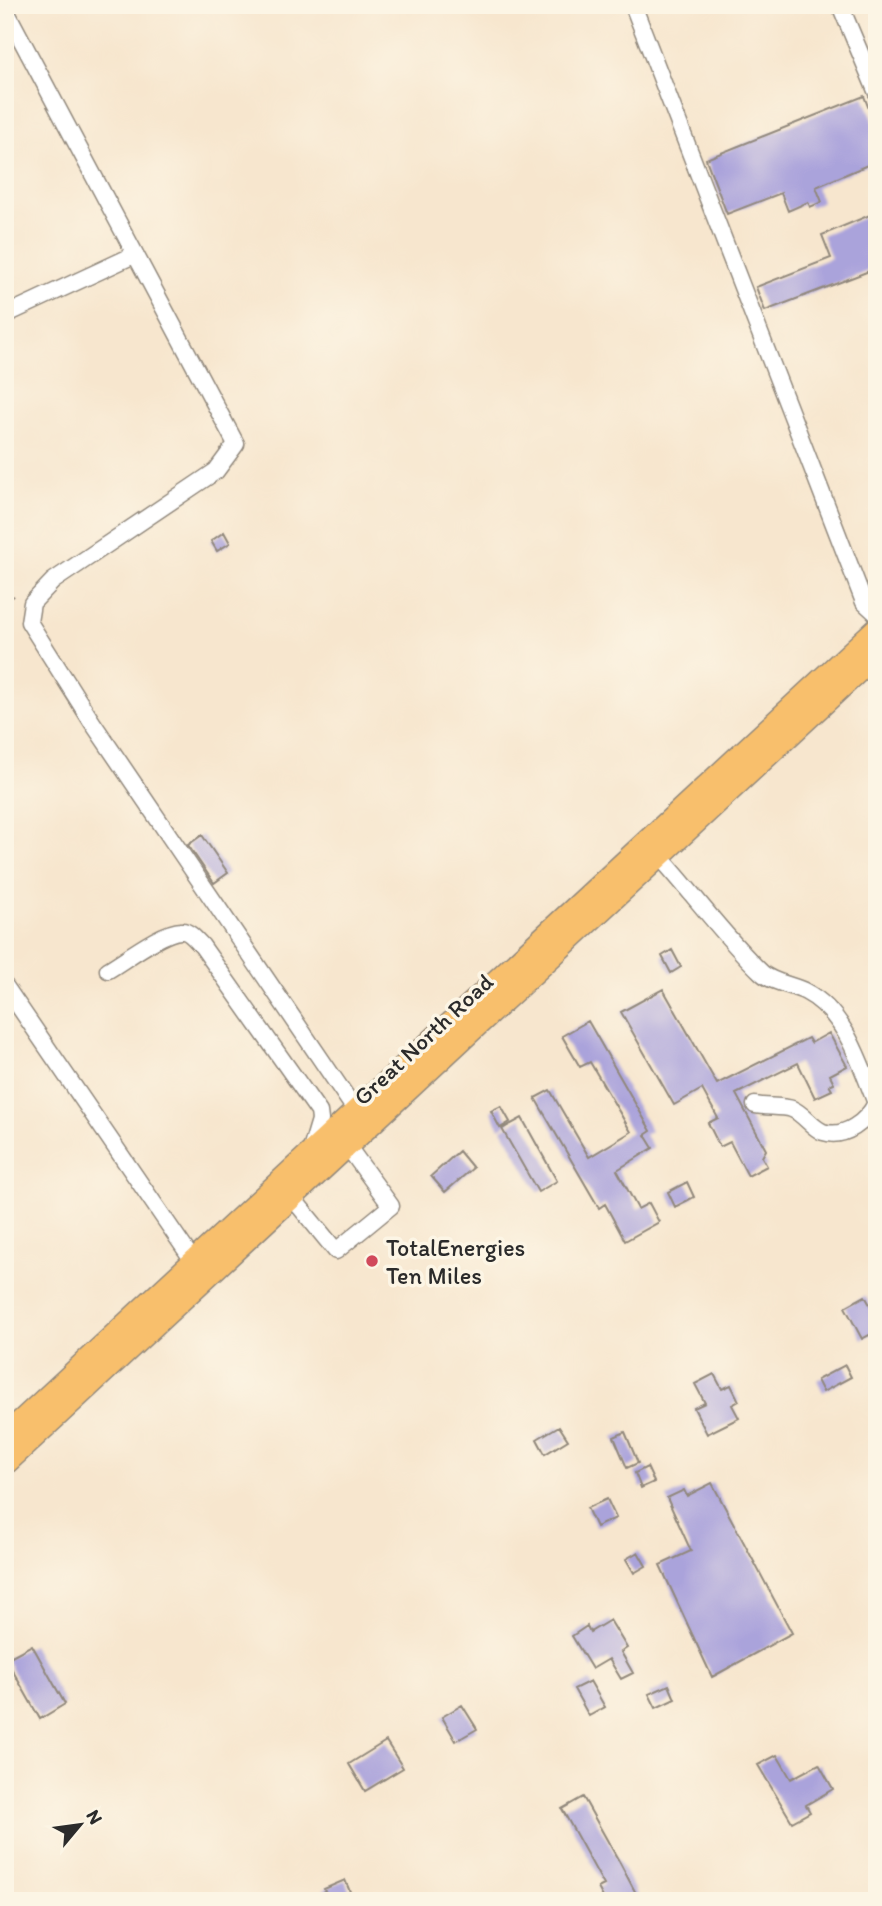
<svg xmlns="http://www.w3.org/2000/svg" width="882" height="1906" font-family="Itim,sans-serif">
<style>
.building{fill:#aaa3db}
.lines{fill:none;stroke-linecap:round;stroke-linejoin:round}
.minor-casing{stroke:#91887c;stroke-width:19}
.highway-casing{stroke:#91887c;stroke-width:26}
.path{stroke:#91887c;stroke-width:2.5;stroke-dasharray:2 5;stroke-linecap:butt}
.minor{stroke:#fff;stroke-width:16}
.highway{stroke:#f8bf6c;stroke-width:23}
.poi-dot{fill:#d1495b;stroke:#fcf5e5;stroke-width:2.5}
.labels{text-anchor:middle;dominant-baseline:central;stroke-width:7;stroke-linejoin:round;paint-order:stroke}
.street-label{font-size:24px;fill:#2b2b2b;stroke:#fcf5e5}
.poi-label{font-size:24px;fill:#2b2b2b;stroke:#fcf5e5;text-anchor:start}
</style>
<rect width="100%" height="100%" fill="#fcf5e5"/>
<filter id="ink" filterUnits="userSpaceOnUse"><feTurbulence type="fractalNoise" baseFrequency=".0143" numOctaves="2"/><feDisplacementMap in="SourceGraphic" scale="14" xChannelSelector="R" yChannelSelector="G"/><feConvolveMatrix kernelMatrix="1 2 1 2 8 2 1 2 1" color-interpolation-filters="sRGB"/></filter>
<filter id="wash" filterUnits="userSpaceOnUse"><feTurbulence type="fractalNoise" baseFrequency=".00686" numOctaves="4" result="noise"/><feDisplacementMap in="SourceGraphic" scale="28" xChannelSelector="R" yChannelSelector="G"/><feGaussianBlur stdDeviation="1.57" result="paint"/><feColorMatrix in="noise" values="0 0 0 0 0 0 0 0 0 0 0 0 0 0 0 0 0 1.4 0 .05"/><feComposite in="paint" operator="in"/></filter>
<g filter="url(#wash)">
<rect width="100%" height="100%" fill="#f7e6ce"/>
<g id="blocks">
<path class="building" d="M 864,96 L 877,130 L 877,161 L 816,187 L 822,202 L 810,207 L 808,202 L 788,211 L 781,193 L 727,214 L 706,159 Z
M 877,212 L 877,268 L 765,311 L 756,287 L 831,258 L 822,235 Z
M 224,532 L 230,543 L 217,551 L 211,541 Z
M 202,835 L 228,873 L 214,883 L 188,845 Z
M 672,950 L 681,967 L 671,973 L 662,956 Z
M 663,989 L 717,1084 L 808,1038 L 811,1043 L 829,1033 L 847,1066 L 830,1075 L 834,1083 L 829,1085 L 832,1090 L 815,1098 L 798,1063 L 736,1094 L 766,1150 L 762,1157 L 767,1166 L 748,1176 L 730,1142 L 720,1147 L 708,1123 L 718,1118 L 702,1089 L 674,1105 L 621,1012 Z
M 588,1021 L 651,1131 L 645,1135 L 653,1148 L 617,1170 L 638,1209 L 649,1203 L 659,1222 L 625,1241 L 605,1204 L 599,1208 L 535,1098 L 550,1090 L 589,1157 L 631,1132 L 590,1062 L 580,1067 L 562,1036 Z
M 501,1106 L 510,1122 L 500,1128 L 491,1111 Z
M 522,1118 L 557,1181 L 538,1192 L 502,1129 Z
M 459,1151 L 473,1168 L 445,1192 L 431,1176 Z
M 687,1182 L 694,1197 L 675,1207 L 668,1192 Z
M 865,1296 L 877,1317 L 877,1331 L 862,1339 L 845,1307 Z
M 845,1365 L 851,1377 L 823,1392 L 817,1380 Z
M 714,1374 L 722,1389 L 731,1385 L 739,1401 L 732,1405 L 739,1418 L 707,1434 L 694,1408 L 705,1403 L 695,1384 Z
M 559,1426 L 568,1440 L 545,1454 L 537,1439 Z
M 625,1432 L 638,1463 L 627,1468 L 614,1437 Z
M 647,1467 L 654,1482 L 641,1488 L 635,1473 Z
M 712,1483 L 792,1633 L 712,1677 L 660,1565 L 691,1551 L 667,1498 L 684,1490 L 687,1496 Z
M 607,1499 L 616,1518 L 596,1527 L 587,1508 Z
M 638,1552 L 646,1566 L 634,1573 L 626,1559 Z
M 610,1620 L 627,1648 L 621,1652 L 633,1673 L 621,1679 L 609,1659 L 592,1669 L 572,1636 L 587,1626 L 590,1632 Z
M 32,1645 L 65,1704 L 40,1719 L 6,1659 Z
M 590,1681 L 605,1707 L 589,1716 L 574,1689 Z
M 669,1685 L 675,1699 L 656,1708 L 649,1694 Z
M 462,1705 L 477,1729 L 456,1741 L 442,1717 Z
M 386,1741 L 403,1768 L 365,1791 L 349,1764 Z
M 777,1755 L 791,1779 L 819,1764 L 833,1789 L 806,1805 L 810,1812 L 792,1822 L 758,1765 Z
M 583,1797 L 620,1863 L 640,1901 L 605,1901 L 598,1888 L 604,1885 L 562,1809 Z
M 345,1880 L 354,1901 L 329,1901 L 324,1889 Z"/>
</g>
</g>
<g filter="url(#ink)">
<use href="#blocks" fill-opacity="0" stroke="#91887c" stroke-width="2"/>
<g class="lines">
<defs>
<path id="minor" d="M 633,5 L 864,602 L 877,614
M 840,5 L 877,93
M 5,9 L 236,444 L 216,471 L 53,581 L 32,603 L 29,622 L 92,722 L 356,1111
M 5,315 L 134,255
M 659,856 C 694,894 724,937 762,973 C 773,983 793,985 806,992 C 846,1013 860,1064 876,1103 C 867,1121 845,1139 823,1132 C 812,1128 804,1114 792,1109 C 785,1106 765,1107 755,1105
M 108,970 C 125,960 163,931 181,931 C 189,930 197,941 202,946 L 319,1112 L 320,1120 L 310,1153
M 5,986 L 194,1262
M 286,1190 L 336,1251 L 391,1206 L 343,1140"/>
<path id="highway" d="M 5,1437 L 877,629
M 5,1463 L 877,653"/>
</defs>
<use href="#minor" class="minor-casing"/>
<use href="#highway" class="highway-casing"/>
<path class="path" d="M 5,584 L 16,601"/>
<use href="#minor" class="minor"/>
<use href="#highway" class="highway"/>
</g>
</g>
<circle class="poi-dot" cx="372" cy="1261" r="7"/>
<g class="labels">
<g class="street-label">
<text transform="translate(423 1039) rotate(-43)">Great North Road</text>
</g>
<g class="poi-label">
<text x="386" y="1247">TotalEnergies<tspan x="386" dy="28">Ten Miles</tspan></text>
</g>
</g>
<rect width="882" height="1906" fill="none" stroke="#fcf5e5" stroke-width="28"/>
<g transform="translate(80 1825) rotate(61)" stroke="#fcf5e5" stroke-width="5" paint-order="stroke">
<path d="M0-5L12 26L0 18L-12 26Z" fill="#2b2b2b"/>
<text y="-10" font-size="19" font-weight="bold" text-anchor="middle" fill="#2b2b2b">N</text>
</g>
</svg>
